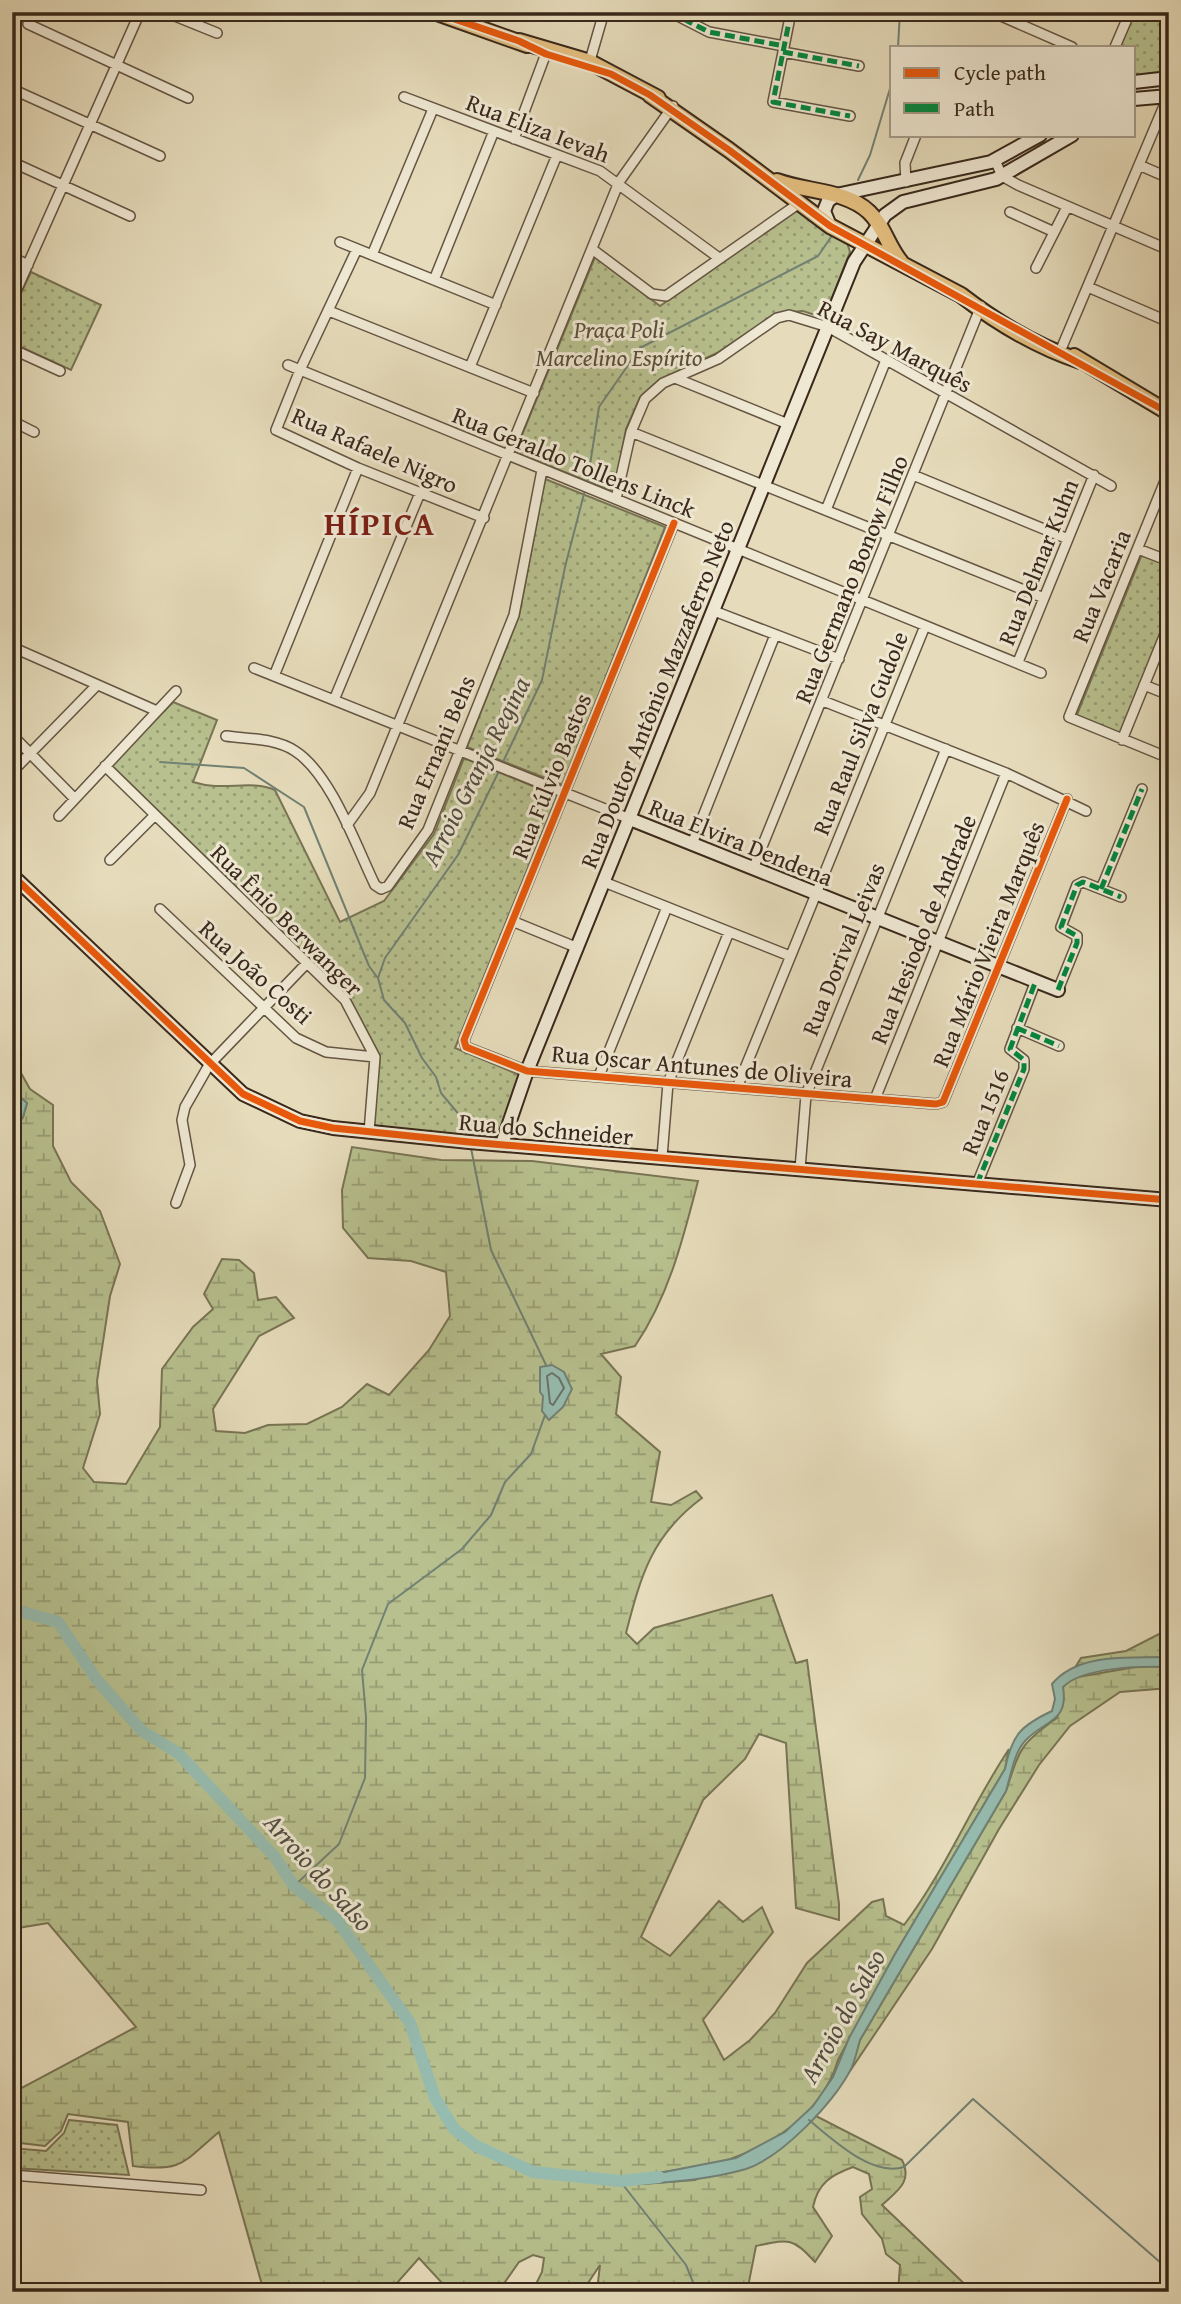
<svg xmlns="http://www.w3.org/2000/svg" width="1181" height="2304" font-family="'Gentium Book Plus',serif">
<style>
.green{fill:url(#green-dots);stroke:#787454;stroke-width:2}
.wetland{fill:url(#wetland-marsh);stroke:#787454;stroke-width:2}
.water{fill:#96bcb0;stroke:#718174;stroke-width:2}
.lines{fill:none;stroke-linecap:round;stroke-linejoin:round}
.shore{stroke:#687266;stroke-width:2}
.stream{stroke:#718174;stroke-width:2}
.river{stroke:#96bcb0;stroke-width:12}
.street-casing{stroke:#645543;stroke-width:12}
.secondary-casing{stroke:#39281b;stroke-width:16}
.primary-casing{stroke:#39281b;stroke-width:18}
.street{stroke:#efe8d3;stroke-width:9}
.secondary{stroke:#efe8d3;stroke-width:12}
.primary{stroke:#e3be7e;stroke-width:14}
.quiet{stroke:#00873e;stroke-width:5;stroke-dasharray:10 5;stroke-linecap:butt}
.cycleway-casing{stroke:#efe8d3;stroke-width:11}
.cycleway{stroke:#e8590c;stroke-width:7}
.labels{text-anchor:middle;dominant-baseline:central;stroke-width:6;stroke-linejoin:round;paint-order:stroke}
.street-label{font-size:24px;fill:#39281b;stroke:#efe8d3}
.park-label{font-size:24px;font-style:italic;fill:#584e38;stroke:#efe8d3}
.water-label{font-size:26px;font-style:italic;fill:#504d40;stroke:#efe8d3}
.district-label{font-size:32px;font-weight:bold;letter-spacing:2px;fill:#7a1f14;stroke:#efe8d3}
</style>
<defs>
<pattern id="green-dots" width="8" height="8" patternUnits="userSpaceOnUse" patternTransform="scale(1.75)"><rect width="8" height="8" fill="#b7c08e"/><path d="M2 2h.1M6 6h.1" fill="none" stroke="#969c73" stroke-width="1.8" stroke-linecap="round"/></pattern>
<pattern id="wetland-marsh" width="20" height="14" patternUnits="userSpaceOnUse" patternTransform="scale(1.75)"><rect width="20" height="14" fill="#b7c08e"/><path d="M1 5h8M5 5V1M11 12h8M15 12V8" fill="none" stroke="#969c73"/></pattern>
</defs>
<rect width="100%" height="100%" fill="#e6dcbb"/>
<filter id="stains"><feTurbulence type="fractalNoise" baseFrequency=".00286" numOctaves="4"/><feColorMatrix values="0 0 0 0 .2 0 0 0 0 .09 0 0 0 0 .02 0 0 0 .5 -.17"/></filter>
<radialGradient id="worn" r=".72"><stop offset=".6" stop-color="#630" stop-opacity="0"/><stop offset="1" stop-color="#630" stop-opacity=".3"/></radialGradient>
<path class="green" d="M 1135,12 L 1169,12 L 1169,74 L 1150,73 L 1134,79 L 1134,47 L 1120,47 Z
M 800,208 L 845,236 L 850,252 L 824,318 L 803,311 L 777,313 L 717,353 L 659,380 L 640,397 L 626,429 L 614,492 L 515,452 L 595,257 L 660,306 Z
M 31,272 L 101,305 L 71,370 L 12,343 L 12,312 Z
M 545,479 L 665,527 L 563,785 L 467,747 L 519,616 Z
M 1142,554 L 1169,565 L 1169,618 L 1121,735 L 1076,717 Z
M 173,702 L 217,720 L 193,782 C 224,792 249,779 275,790 L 340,922 L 384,901 L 434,834 L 464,758 L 557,796 L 455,1048 L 522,1076 L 495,1141 L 373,1129 L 380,1056 L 349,997 L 111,765 Z
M 69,2120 L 117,2125 L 129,2175 L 12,2168 L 12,2148 L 46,2151 L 64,2133 Z"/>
<path class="wetland" d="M 12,1057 L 30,1089 L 53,1105 L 53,1146 L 71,1182 L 100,1211 L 120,1264 L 110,1296 L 97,1381 L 100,1414 L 83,1468 L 94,1482 L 126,1484 L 160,1427 L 162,1369 L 193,1327 L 213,1309 L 204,1294 L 222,1259 L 239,1260 L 254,1273 L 258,1300 L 276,1297 L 294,1318 L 259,1336 L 213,1409 L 216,1431 L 245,1433 L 268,1425 L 307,1424 L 342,1407 L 367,1384 L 389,1395 L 429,1350 L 450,1316 L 446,1272 L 411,1261 L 368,1258 L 343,1228 L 342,1190 L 352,1147 L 441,1160 L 532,1161 L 698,1181 C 683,1239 669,1296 635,1346 L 601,1354 L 621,1377 L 616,1414 L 660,1452 L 651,1502 L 671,1505 L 696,1491 L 702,1498 C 652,1535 641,1575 626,1633 L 637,1644 L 654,1628 L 772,1595 L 796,1663 L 807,1660 L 839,1904 L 839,1920 L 796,1908 L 786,1743 L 759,1734 L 745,1759 L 703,1800 L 641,1937 L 670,1956 L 719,1901 L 743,1922 L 762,1907 L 773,1932 L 703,2020 L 724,2060 L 750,2040 L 775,2013 L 807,1963 L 872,1902 L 883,1899 L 886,1916 L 904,1925 C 945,1871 971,1806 1009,1749 L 1005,1769 L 895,1954 L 838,2060 C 820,2122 755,2157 695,2168 C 672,2172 659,2168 640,2184 L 695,2180 L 804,2128 L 816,2116 L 902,2160 C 913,2182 897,2191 882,2205 L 973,2292 L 898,2292 L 900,2265 L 886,2254 L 882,2239 L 862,2214 L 860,2197 L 872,2189 L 869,2174 L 853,2167 C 831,2175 818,2183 813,2207 L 832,2236 L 815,2262 C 792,2237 789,2239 756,2246 L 747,2292 L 617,2292 L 598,2282 L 600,2265 L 582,2292 L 532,2292 L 542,2272 L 544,2258 L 533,2255 L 519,2262 L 498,2292 L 436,2292 L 443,2284 L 419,2258 L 389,2292 L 264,2292 L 219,2132 C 183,2162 184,2172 133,2166 L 128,2122 L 68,2114 L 61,2131 L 45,2146 L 12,2142 L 12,2093 L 136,2027 L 48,1923 L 12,1929 L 12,1132 L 23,1117 L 27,1103 L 12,1090 Z
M 1161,1633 L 1169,1633 L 1169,1657 L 1111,1659 L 1076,1666 L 1081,1658 L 1126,1651 Z
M 1141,1666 L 1169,1667 L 1169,1688 L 1120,1692 L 1070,1726 L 1039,1765 L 999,1829 L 932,1949 L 850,2071 L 860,2040 L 1006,1791 C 1020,1748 1020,1744 1057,1718 L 1063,1687 L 1072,1678 Z"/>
<path class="water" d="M 12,1090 L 27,1103 L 23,1117 L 12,1132 Z
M 552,1365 L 564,1372 L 572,1389 L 563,1407 L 549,1420 L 542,1411 L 543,1396 L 540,1392 L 540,1367 Z
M 1169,1657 L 1169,1667 C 1141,1666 1083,1667 1063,1687 C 1069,1722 1045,1720 1026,1740 C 1014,1752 1011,1775 1006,1791 L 860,2040 C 857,2050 855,2062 850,2071 C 832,2104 782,2157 746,2169 C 711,2179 676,2182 640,2184 L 644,2176 L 736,2158 L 785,2132 L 813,2106 L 833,2077 L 849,2038 L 895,1954 L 1005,1769 C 1012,1735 1020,1726 1052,1711 L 1055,1699 L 1052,1684 C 1078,1652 1131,1658 1169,1657 Z"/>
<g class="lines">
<path class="shore" d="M 552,1373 L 559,1378 L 564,1388 L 553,1405 L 550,1403 L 547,1376 Z"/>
<path class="stream" d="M 898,47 L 900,12
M 858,180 L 870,155 L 892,82
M 587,484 L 599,407 L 640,348 L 818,256 L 831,237
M 160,762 L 244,768 L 304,807 L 369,966 L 377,977
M 502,764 L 542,680 L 565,567 L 585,490
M 470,1135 L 466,1123 L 441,1093 L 436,1077 L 422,1058 L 405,1023 L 384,1000 L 378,978 L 385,958 L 458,855 L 500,769
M 471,1148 L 491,1250 L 546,1365
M 294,1886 L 339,1844 L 365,1778 L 366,1717 L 362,1670 L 388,1604 L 462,1549 L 491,1515 L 505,1482 L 531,1454 L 545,1415
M 809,2120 C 833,2140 872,2177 904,2167 L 973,2099 L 1169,2270
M 620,2181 L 686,2265 L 697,2292"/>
<path class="river" d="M 12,1609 L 58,1622 L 97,1680 L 142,1731 L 178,1753 L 274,1856 L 294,1886 L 337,1920 L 410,2023 L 435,2098 L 454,2129 L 476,2146 L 533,2172 L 620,2181 L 659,2177"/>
<defs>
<path id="street" d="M 165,12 L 217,33
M 670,12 L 709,32 L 784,46
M 791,12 L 773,102 L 850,116
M 859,12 L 869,14
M 992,12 L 1072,47
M 28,24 L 188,98
M 1115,47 L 1130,12
M 783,52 L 859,66
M 589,64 L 604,12
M 12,89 L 160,156
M 404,97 L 600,171 L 719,258
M 514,139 L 548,48
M 995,160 L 1002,176 L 1018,185 L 1169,250
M 12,162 L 130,216
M 1139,165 L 1169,178
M 906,182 L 905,163 L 916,135
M 1010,212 L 1052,231
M 340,242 L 496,305
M 357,249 L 300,370 L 276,430 L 358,468 L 484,518
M 592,249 L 652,294 L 666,296 L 798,204
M 372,255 L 433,109
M 12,257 L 28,265
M 1036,268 L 1067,207
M 434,280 L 494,131
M 1088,287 L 1169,322
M 12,300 L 140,12
M 329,311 L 534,393
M 12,349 L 60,371
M 1059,354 L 1169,94
M 288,365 L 1041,673
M 470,367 L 557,155
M 675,378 L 788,424
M 12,421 L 34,432
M 631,432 L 1044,598
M 1169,471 L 1069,717 L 1169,758
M 913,475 L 1068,539
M 616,499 L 631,432 L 645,399 L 663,383 L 718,359 L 777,318 L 789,315 L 828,327 L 1111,486
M 826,510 L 886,360
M 674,523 L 464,1040 L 466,1047 L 527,1071 L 936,1104 L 943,1102 L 1067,799
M 1138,549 L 1169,561
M 714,611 L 839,659
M 12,647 L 157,711
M 1018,662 L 1094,475
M 254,668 L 630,819
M 274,676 L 358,468
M 1144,685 L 1169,695
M 334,700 L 420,493
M 823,701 L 1006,773 L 1086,811
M 12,735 L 75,799
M 226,736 C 248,739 275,738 295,751 C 331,774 356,846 375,885 L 381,889 L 388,886 L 428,830 L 514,615 L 542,470
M 1122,740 L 1169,624
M 105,766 L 345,1000 L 375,1057 L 369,1132
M 12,772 L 97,685
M 59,816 L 176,691
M 347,825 L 370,793 L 619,182 L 673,106
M 692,844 L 775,635
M 110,860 L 155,815
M 753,869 L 981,306
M 604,882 L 790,956
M 1101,889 L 1142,789
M 160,909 L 296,1038 L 326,1052 L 375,1057
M 512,921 L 578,948
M 1058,990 L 1077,943 L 1077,936 L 1061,927 L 1077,885 L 1083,882 L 1121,897
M 1017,1028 L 1059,1046
M 599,1076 L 667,907
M 737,1088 L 925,626
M 875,1099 L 1006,773
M 662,1157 L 668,1083 L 729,932
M 800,1169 L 806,1095 L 946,749
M 977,1184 L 1024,1069 L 1024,1060 L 1010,1049 L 1035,983
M 176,1203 L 190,1165 L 182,1120 L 185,1107 L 209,1065 L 307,963
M 12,2175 L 201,2190"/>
<path id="secondary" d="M 1134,82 L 1169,78
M 1134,99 L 1169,96
M 830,226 L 824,211 L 828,201 L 836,195 L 991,162 L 1040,135
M 630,819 L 1058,990
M 12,875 L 243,1094 L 300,1121 L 333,1128 L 469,1142 L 1169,1200
M 502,1144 L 527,1071 L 854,262 L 885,215 L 903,202 L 996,179 L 1072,135"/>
<path id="primary" d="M 434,12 L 527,45
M 519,41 L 590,62 L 658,98
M 650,95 L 729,150 L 830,226 L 961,295 C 996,322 1038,347 1080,361
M 777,181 C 806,192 846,190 869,212 C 884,226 888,247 901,262
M 1074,356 L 1169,413"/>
</defs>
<use href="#street" class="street-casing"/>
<use href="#secondary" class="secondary-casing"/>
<use href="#primary" class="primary-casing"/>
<use href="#street" class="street"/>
<use href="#secondary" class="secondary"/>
<use href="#primary" class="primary"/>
<path class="quiet" d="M 670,12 L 709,32 L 784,46
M 791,12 L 773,102 L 850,116
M 859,12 L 869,14
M 783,52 L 859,66
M 1101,889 L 1142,789
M 1058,990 L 1077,943 L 1077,936 L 1061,927 L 1077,885 L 1083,882 L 1121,897
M 1017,1028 L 1059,1046
M 977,1184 L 1024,1069 L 1024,1060 L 1010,1049 L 1035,983"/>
<defs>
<path id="cycleway" d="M 434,12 L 519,41 L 546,54 L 611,74 L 650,95 L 729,150 L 830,226 L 1169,413
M 674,523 L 464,1040 L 466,1047 L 527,1071 L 936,1104 L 943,1102 L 1067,799
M 12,875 L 243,1094 L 300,1121 L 333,1128 L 469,1142 L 1169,1200"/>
</defs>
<use href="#cycleway" class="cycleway-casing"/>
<use href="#cycleway" class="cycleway"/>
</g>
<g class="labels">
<g class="street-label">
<text transform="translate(538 128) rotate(21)">Rua Eliza Ievah</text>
<text transform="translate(895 346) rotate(28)">Rua Say Marquês</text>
<text transform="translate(375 450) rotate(24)">Rua Rafaele Nigro</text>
<text transform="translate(574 462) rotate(22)">Rua Geraldo Tollens Linck</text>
<text transform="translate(1038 562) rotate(-68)">Rua Delmar Kuhn</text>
<text transform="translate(851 579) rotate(-68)">Rua Germano Bonow Filho</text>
<text transform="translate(1101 586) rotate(-68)">Rua Vacaria</text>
<text transform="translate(657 694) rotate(-68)">Rua Doutor Antônio Mazzaferro Neto</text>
<text transform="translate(860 733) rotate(-68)">Rua Raul Silva Gudole</text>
<text transform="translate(436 752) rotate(-67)">Rua Ernani Behs</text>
<text transform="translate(551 776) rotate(-68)">Rua Fúlvio Bastos</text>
<text transform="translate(741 842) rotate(22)">Rua Elvira Dendena</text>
<text transform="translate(287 920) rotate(45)">Rua Ênio Berwanger</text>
<text transform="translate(923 929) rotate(-68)">Rua Hesiodo de Andrade</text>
<text transform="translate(988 944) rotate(-68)">Rua Mário Vieira Marquês</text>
<text transform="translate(843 949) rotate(-68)">Rua Dorival Leivas</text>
<text transform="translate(256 972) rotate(42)">Rua João Costi</text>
<text transform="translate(702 1066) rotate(5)">Rua Oscar Antunes de Oliveira</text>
<text transform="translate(985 1112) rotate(-68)">Rua 1516</text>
<text transform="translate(546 1129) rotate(5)">Rua do Schneider</text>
</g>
<g class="park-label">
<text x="619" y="329">Praça Poli<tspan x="619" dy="28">Marcelino Espírito</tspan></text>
</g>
<g class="water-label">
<text transform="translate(475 771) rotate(-63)">Arroio Granja Regina</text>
<text transform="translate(319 1872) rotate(48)">Arroio do Salso</text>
<text transform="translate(842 2016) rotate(-61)">Arroio do Salso</text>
</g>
<g class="district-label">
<text x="380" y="523">HÍPICA</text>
</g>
</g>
<rect width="1181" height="2304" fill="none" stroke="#e6dcbb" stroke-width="42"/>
<rect x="14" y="14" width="1153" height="2276" fill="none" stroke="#39281b" stroke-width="3.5"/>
<rect x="21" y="21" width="1139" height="2262" fill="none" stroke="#39281b" stroke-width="2"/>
<rect x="890" y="46" width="245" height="91" fill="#efe8d3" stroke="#a69b89" stroke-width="2"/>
<rect x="904" y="68" width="35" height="10" fill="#e8590c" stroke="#a69b89" stroke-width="2"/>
<text x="954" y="80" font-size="21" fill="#39281b">Cycle path</text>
<rect x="904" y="103" width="35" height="10" fill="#00873e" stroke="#a69b89" stroke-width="2"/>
<text x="954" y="116" font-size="21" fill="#39281b">Path</text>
<rect width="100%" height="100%" filter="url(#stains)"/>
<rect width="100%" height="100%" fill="url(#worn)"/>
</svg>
